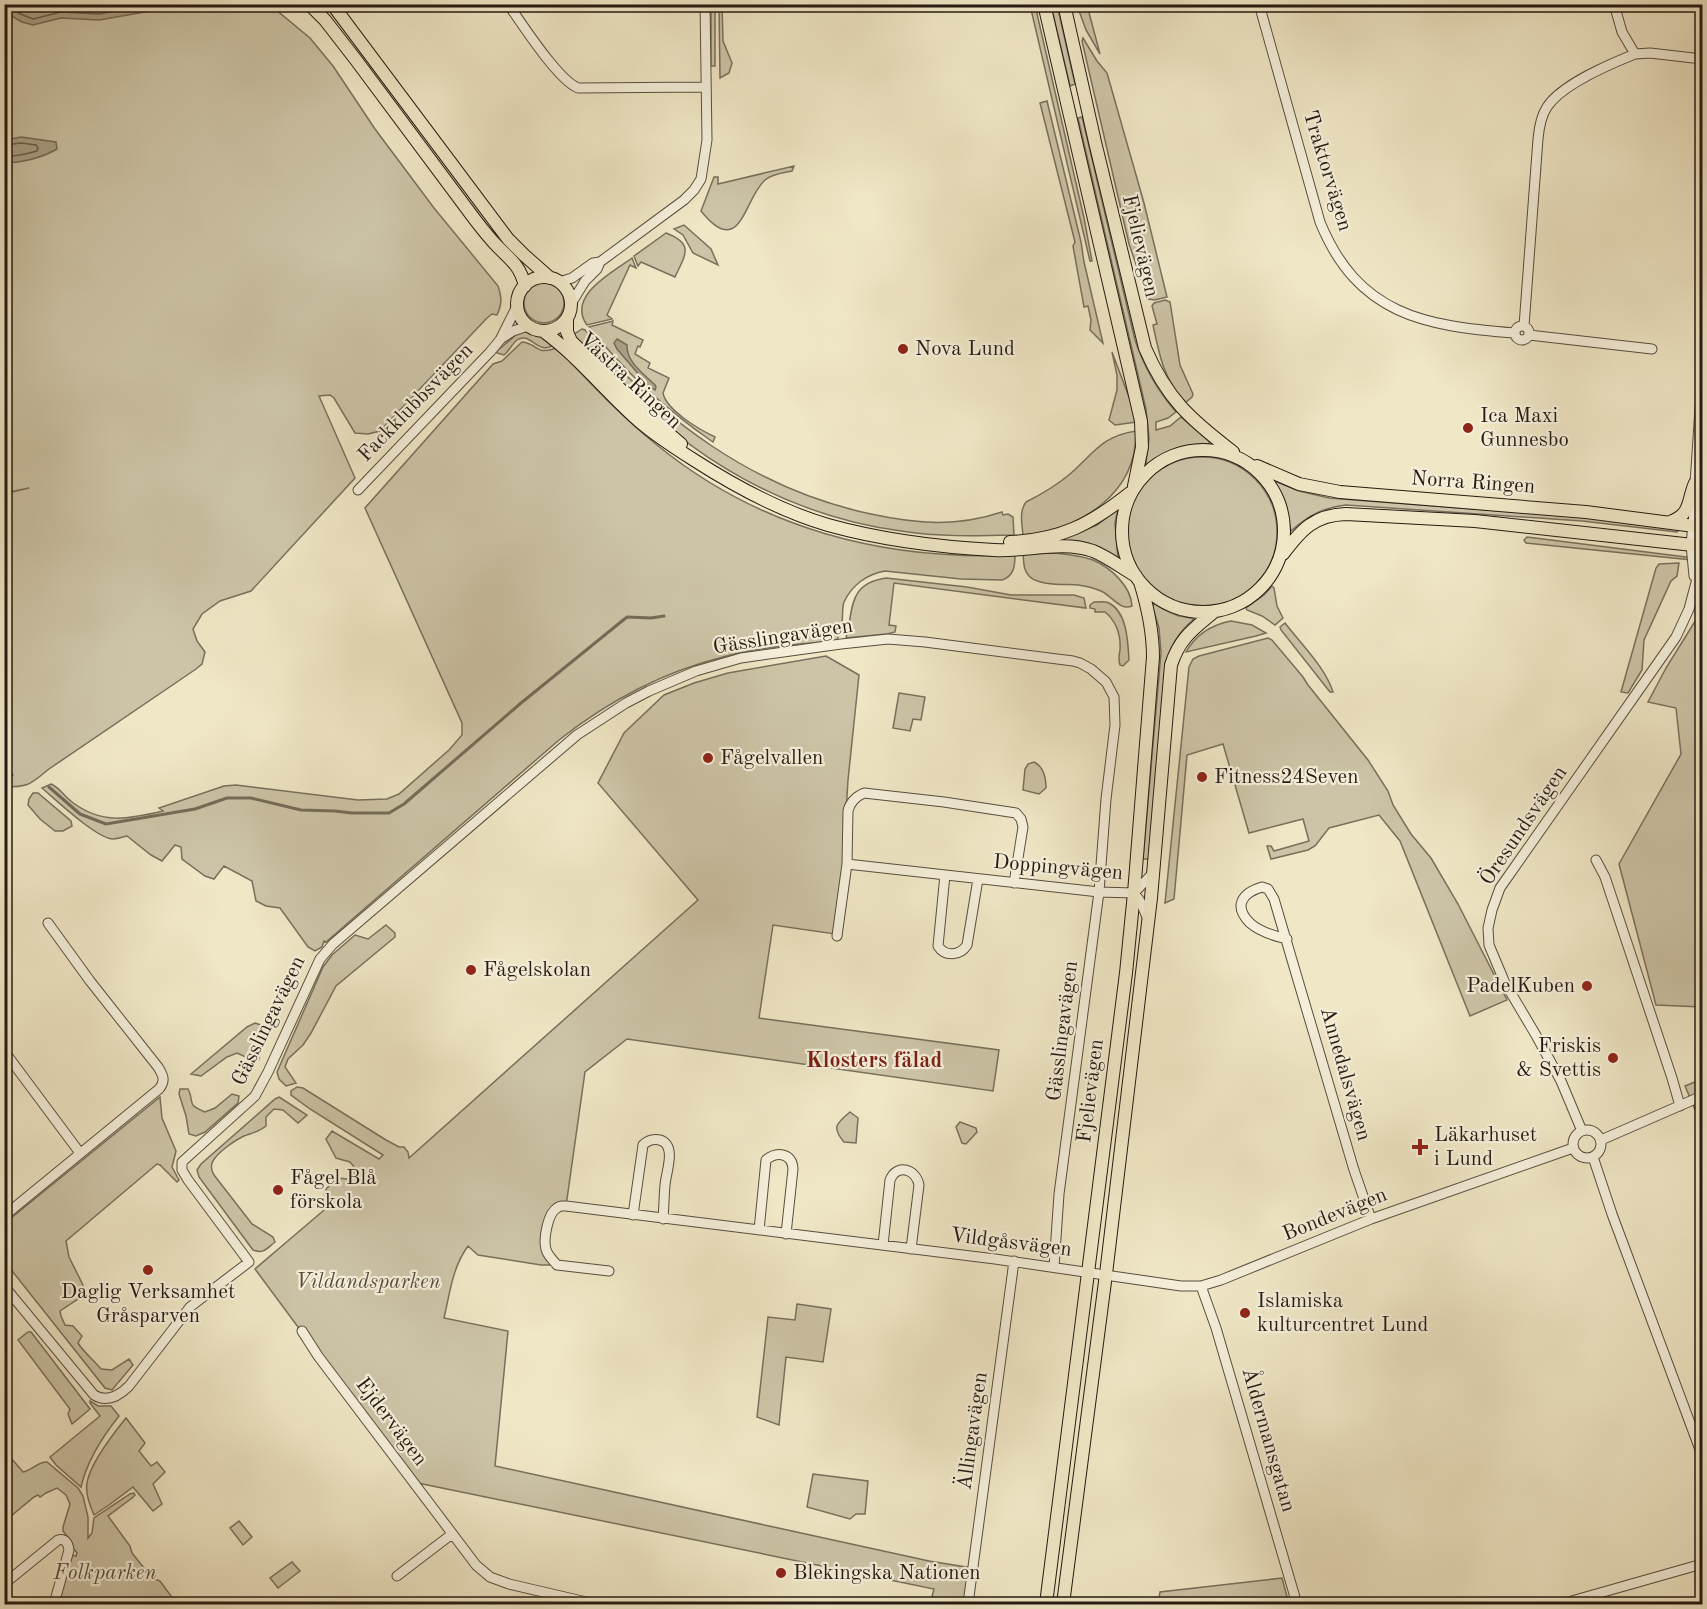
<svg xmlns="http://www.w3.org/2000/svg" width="1707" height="1609" font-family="'Old Standard TT',serif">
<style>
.green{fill:#cdc4a7;stroke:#796f5c;stroke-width:1.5}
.water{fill:#aba188;stroke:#756b58;stroke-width:1.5}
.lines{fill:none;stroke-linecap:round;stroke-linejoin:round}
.shore{stroke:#685e4c;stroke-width:1.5}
.stream{stroke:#756b58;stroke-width:3}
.minor-casing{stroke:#584d3e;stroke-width:11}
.major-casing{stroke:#251a11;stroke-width:14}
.minor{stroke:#f5efda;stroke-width:9}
.major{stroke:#f0e7c6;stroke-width:12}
.poi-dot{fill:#8f2418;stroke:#f5efda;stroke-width:2}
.labels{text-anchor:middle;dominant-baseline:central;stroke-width:4.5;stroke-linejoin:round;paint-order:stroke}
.street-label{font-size:21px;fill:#251a11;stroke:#f5efda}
.poi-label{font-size:21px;fill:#251a11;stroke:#f5efda;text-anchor:start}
.park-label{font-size:21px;font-style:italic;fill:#574d3e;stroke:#f5efda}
.neighbourhood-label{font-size:22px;font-weight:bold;fill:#7a1f14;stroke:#f5efda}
</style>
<rect width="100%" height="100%" fill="#f0e7c6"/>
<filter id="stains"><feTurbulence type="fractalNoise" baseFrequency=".00333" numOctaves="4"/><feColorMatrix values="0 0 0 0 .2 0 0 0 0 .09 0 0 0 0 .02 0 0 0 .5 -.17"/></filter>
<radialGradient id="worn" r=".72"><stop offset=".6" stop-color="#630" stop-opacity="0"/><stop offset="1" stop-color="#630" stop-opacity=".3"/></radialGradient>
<path class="green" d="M 5,5 L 270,5 L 310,38 L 333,66 L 375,129 L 434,208 L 498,286 C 502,298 502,304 497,315 L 492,314 L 487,318 L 380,431 L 368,434 L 355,433 L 334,398 L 330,395 L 319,396 L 355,478 L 251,591 L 220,601 L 202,614 L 193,629 L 197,641 L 205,652 L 202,664 L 196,669 L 49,769 C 30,784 30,787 5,787 L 4,494 L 29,488 L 5,493 Z
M 711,5 L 715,5 L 715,66 L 711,66 Z
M 719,5 L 722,5 L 723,41 L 732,63 L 729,73 L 720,78 Z
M 1030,5 L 1035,5 L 1084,218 L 1092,261 L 1090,261 Z
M 1051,5 L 1057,5 L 1058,9 L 1075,84 L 1070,86 Z
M 1077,5 L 1087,5 L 1100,54 L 1086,30 Z
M 1083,38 L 1097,61 L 1107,73 L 1144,203 L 1167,297 L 1155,300 L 1148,299 L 1129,244 L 1082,41 Z
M 1047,101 L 1081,242 L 1084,262 L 1103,343 L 1090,330 L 1091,320 L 1088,306 L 1084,307 L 1073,246 L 1075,242 L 1040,103 Z
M 1082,117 L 1135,340 C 1144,367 1157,390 1176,412 L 1168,418 L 1156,422 L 1156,430 L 1170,426 L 1181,417 L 1210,442 L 1208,444 C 1184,443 1166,451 1147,464 L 1146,462 L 1149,438 L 1146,409 L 1078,118 Z
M 794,166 L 792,171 C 783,173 772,174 765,180 C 744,198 741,261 701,211 L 714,177 L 718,177 L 718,184 Z
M 684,225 L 711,249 L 718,265 L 693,253 L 683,235 L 674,229 Z
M 666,233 C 695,244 685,255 675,277 L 641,262 L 638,266 L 634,256 Z
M 632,258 L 636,268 L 630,265 L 607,315 L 612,319 L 587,325 C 566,296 613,272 632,258 Z
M524 303a20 20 0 1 1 40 0a20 20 0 1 1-40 0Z
M 1165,300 L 1170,302 L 1180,365 L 1193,394 L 1192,397 L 1185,403 C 1163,376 1160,358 1153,325 L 1157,324 L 1152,306 L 1154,303 Z
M 613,321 L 612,325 L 643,340 L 640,347 L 638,346 L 635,354 L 650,363 L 648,368 L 669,378 L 663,393 C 666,410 700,430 715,437 L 713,442 C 666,410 625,372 589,327 Z
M 582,329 L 585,330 C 660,420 756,490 871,514 C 917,524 957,527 1002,512 L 1003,515 L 1008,514 L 1013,517 L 1014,535 C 976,536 938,537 901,531 C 789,516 690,459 615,377 C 607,369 601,361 593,353 C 586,347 579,342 573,335 Z
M 528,330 L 540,336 L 552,346 C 537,354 530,331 517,340 C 512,344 509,351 504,355 L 497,353 L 497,351 L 517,334 Z
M 522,342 C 538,343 535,356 556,348 L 559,350 C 590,383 622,417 657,445 C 760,529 884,561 1015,555 C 1015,566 1014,576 1002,580 L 961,579 L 885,571 C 867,574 852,585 844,602 C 842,608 843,615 842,622 C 841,628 839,634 837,641 C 799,644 760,647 723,657 C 663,672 607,702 559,740 L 326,942 L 324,941 L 322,947 L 315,951 L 308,947 L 280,908 L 266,906 L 256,901 L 252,881 L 224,866 L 214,879 L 205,876 L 182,859 L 181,847 L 175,845 L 162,861 L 151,855 L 127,836 C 123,837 117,839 113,839 C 97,839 55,799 42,788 L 51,784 C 60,788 64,796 72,802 C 102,825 129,819 163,811 L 159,808 L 224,786 L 236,785 L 358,800 L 387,799 L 399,794 L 449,750 L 462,735 L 462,723 L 365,508 L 493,364 L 502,361 Z
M 1112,352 L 1132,405 L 1136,422 L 1115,425 L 1109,420 L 1117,390 L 1117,375 Z
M 1136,431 C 1137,495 1080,529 1023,535 C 1022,524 1019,511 1026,502 C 1042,494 1057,485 1070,474 C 1094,453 1102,436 1136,431 Z
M1127 532a75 75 0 1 1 150 0a75 75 0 1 1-150 0Z
M 1275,481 L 1299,491 L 1329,498 L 1580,517 L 1680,529 L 1677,532 L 1582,521 L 1346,505 C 1322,508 1309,515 1291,531 L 1285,505 L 1274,482 Z
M 1118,509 L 1115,523 L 1118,559 L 1058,541 L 1058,540 L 1097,525 Z
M 1527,537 L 1702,559 L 1692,560 L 1526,543 L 1524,540 Z
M 1055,553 C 1067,554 1081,556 1093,560 C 1110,567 1131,586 1132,606 C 1120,611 1112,596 1101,591 C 1094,588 1086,586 1078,585 C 1066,584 1038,586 1029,576 C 1023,570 1024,562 1023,554 Z
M 1679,563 L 1677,576 L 1671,581 L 1644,640 L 1642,670 L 1628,693 L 1621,692 L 1656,568 L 1659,564 Z
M 886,578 L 967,587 L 1011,595 L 1074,595 L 1084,598 L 1086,608 L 894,583 L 889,625 L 896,626 L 895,632 L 887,634 L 846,638 C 854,609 847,584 886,578 Z
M 1272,586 L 1274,588 L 1277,606 L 1283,618 L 1275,625 L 1262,616 L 1247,610 L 1246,608 L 1264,595 Z
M 1094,602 C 1099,602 1105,601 1109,603 C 1127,612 1128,642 1129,660 L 1123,666 L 1120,665 C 1118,659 1119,656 1120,650 C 1121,634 1117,622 1105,612 L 1095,612 L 1095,609 L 1090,608 L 1090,605 Z
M 1155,604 C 1162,609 1170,613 1179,616 C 1185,617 1189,617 1194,619 C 1177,633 1170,648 1165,669 L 1149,859 L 1143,859 L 1161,653 L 1159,628 L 1152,605 Z
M 1702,610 L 1702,1007 L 1656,1005 L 1619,864 L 1681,754 L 1676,708 L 1648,702 L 1666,668 Z
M 1231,621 L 1252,625 L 1266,633 L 1256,636 L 1186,652 C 1196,634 1211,625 1231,621 Z
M 1285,623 C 1301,644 1325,667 1333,692 L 1330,692 L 1281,630 L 1280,627 Z
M 1268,638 L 1272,640 L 1303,677 L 1308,685 L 1368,760 L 1388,791 L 1393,805 L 1411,834 L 1431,858 L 1458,904 L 1507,1000 L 1470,1016 L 1400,841 L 1379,815 L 1329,828 L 1315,846 L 1308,850 L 1271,859 L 1267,846 L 1271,846 L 1274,851 L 1309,841 L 1303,819 L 1249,833 L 1223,744 L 1187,755 L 1174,899 L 1165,903 L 1189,667 L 1193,659 L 1199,656 Z
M 826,656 L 859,675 L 848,780 L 841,893 L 835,934 L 773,925 L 759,1018 L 999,1050 L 993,1091 L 627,1039 L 585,1072 L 566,1206 L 558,1207 L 545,1240 L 557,1265 L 541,1265 L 478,1255 L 468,1246 C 452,1268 450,1293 444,1318 L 508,1331 L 495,1466 L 929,1561 L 972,1568 L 968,1604 L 930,1604 L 934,1589 L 413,1482 L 255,1269 L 330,1205 L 330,1202 L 324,1194 L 327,1188 L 338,1178 L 347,1179 L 353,1177 L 355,1168 L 350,1162 L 336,1158 L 326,1139 L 332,1131 L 379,1159 L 383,1155 L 310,1109 L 291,1095 L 291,1091 L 297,1087 L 303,1088 L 386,1140 L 399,1147 L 404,1147 L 408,1152 L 409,1158 L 698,900 L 598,783 L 624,733 L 664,695 L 694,683 L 728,673 Z
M 899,693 L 925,697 L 921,720 L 913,719 L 910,731 L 893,728 Z
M 1034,762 C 1044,767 1046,778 1046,788 L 1039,794 L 1023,790 L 1025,769 L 1028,764 Z
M 33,793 L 38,793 L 71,821 L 72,826 L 63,831 L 55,831 L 40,819 L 28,805 L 29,799 Z
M 386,925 L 395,933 L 395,937 L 336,986 L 311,1033 L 303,1045 L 288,1059 L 285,1067 L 296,1083 L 286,1086 L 279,1079 L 277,1072 L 323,967 L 332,955 L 355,935 L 368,939 Z
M 255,1023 L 261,1025 L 263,1038 L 259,1059 L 253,1064 L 248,1058 L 237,1053 L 227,1057 L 201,1076 L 191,1074 L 247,1027 Z
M 1702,1079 L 1702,1138 L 1697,1119 L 1698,1117 L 1685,1086 Z
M 180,1089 L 188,1089 C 196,1103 184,1103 205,1112 L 215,1108 L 232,1094 L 239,1096 L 238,1103 L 205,1132 L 196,1136 L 189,1134 L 186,1116 L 179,1094 Z
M 160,1097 L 162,1118 L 176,1151 L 172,1167 L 179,1180 L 177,1182 L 160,1165 L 157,1164 L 66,1241 L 69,1257 L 83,1285 L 81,1297 L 60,1311 L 61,1316 L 65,1325 L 73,1326 L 82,1336 L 78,1343 C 84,1353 94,1360 101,1369 L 112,1370 L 129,1359 L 133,1365 L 112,1390 L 105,1388 L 5,1262 L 5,1223 Z
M 279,1097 L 307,1115 L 298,1123 L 283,1110 L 274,1109 L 266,1117 L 266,1126 C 259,1132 252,1133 244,1136 C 235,1140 217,1153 213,1161 C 210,1166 211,1170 214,1175 L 252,1224 L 273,1237 L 275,1242 C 266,1249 264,1254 253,1250 L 199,1177 L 197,1170 L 201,1164 L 275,1099 Z
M 850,1112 L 858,1118 L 856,1143 L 844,1142 C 831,1127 837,1123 850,1112 Z
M 960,1122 L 976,1128 L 977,1132 L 966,1144 L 962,1143 L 956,1127 Z
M 797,1304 L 831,1309 L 823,1362 L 786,1357 L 779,1425 L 757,1417 L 768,1317 L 795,1320 Z
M 28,1332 L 31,1332 L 90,1409 L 72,1424 L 68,1414 L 70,1409 L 18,1340 Z
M 90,1401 L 98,1406 L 111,1406 L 119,1416 C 103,1436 87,1461 81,1487 L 56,1465 L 50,1457 L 100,1416 L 90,1403 Z
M 126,1418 L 145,1443 L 139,1451 L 151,1466 L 157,1462 L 165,1472 L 153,1484 L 162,1504 L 153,1511 L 133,1487 L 109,1505 L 94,1515 C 90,1506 85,1492 87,1483 C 90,1463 113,1434 126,1418 Z
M 5,1451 L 23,1472 C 32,1470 39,1461 47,1462 L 78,1488 L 83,1496 L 88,1517 L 88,1538 L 92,1533 L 94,1518 L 130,1494 L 134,1493 L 135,1495 L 132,1498 L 108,1516 L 130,1546 L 132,1553 L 152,1578 L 160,1581 L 177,1604 L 58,1604 L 72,1555 L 76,1556 L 77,1553 L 73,1548 L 71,1541 L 63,1531 L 63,1527 L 70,1504 L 66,1495 L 57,1488 L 46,1493 L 40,1497 L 38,1495 L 34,1497 L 5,1521 L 4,1475 L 8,1473 L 10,1468 L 5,1459 Z
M 813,1474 L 868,1481 L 865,1514 L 856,1514 L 850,1519 L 807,1507 Z
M 239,1521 L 252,1537 L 243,1545 L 230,1528 Z
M 292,1562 L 300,1571 L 278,1588 L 270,1578 Z
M 1282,1578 L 1289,1604 L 1158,1604 L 1160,1592 Z"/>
<path class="water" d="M 13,4 L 202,4 L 202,5 L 199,7 L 162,9 L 99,20 L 61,18 L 33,25 L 22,22 L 13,17 L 9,9 Z
M 21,137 L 56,142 L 57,149 C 43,157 21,164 5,162 L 5,140 Z
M 617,339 L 627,345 C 626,362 644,374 655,385 L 656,387 L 655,390 L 647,384 L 617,349 L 614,343 Z"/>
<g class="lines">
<path class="shore" d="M 17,4 L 18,13 L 33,19 L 61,12 L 99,14 L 152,4
M 4,145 L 21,143 L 36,145 L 38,148 L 37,151 C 26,154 16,157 4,156"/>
<path class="stream" d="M 4,771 L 12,775
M 49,787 L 80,814 L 106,824 L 195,809 L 227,798 L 251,798 L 301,810 L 335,811 L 352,813 L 389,813 L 404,804 L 521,703 L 627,617 L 651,618 L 664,616"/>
<defs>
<path id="minor" d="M 508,4 C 522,24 558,80 578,88 L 705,87
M 1259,4 L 1320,222 C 1358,315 1424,326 1514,333
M 1614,4 L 1622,32 L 1635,54 L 1650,53 L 1702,59
M 559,282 L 572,278 L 593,263 L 600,262 L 684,200 L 694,190 L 701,179 L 707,140 L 705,4
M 571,304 L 585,281 L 597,269 L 600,262
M1515 333a7 7 0 1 1 14 0a7 7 0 1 1-14 0Z
M 1524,326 L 1538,139 C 1539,128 1541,116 1547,107 C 1562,84 1610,64 1635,54
M 1529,335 L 1652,349
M 502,338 L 513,331 L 528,326
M 358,490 L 490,352 L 500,340 L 517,306
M 1694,576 L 1691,545 L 1696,491 L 1695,483 L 1702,378
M 1596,860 L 1605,877 L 1672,1078 L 1680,1106
M 847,864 L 1099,892 L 1134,893 L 1153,873
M 945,875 L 938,946 C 945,957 960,956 967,945 L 978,879
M 1134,893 L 1140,901 L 1148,919
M 837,936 L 847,864 L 848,811 C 850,802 855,797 864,793 L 944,802 L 1016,813 L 1021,819 L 1023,827 L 1014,883
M 1287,939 C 1274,936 1260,932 1250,923 C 1233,906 1242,893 1262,887 L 1268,889 L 1274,899 L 1354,1170 L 1371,1219
M 4,1051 L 80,1153
M1573 1144a14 14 0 1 1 28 0a14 14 0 1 1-28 0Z
M 1582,1131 L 1561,1081 L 1537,1037 L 1505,983 L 1489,945 L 1488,928 L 1492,910 L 1500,888 L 1676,637 L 1689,609 L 1698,575 L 1702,518
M 1601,1140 L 1702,1096
M 1593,1157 L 1612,1214 L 1702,1455
M 633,1215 L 643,1145 C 651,1137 667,1137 669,1151 C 671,1161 666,1174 665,1185 C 664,1196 664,1207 663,1219
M 4,1216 L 159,1089 C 166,1081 163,1075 158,1067 L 90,981 L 48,923
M 759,1230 L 766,1160 C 777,1151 792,1153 793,1169 L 786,1234
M 883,1245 L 890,1180 C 897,1163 916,1169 919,1185 L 911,1249
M 609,1271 L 557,1265 C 553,1260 547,1255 546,1249 C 543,1239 548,1213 557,1208 C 560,1205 562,1206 566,1206 L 995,1259 L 1181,1286 L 1201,1286 L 1221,1280 L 1371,1219 L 1573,1148
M 4,1286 L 94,1395 C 107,1403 119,1396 129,1386 L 190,1307 L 249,1262 L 188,1180 L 182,1170 L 182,1162 L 255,1096 L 268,1072 L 320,959 L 333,944 L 577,735 L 626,703 L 649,691 L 696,671 L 741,658 L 841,644 L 888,639 L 925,642 L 1073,661 L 1080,663 L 1091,669 L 1106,682 L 1114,697 L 1115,725 L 1106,799 L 1099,892 L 1059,1194 L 1054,1267
M 1201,1286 L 1216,1328 L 1297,1604
M 302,1331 L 318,1356 L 476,1565 L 490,1577 L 509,1584 L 595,1604
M 397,1576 L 452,1534
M 4,1584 L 58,1540 C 65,1538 68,1543 69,1550 L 54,1604
M 968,1604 L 1014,1261
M 1561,1604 L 1702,1564"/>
<path id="major" d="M 309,4 L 325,20 L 356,60 L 476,221 C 483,230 490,239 498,247 C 512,261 520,266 525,286
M 332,4 L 508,239 L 524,255 L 550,278
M 1044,4 L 1141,421 L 1142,447 L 1134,486
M 1064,4 L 1095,142 L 1145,348 C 1167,399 1190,419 1233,452
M517 304a27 27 0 1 1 54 0a27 27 0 1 1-54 0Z
M 567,320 L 567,332 L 571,341 L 646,414 L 681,444
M 543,331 C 579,357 606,392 639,421 C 656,436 675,448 694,460 C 736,487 780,511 828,525 C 882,540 937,547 994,550 C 1026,552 1062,540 1093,551 C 1108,557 1122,568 1136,576
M1122 531a81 81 0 1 1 162 0a81 81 0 1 1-162 0Z
M 1257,466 L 1299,484 L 1340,492 L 1586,512 L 1702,527
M 1670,522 C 1692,514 1687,501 1695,483
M 1010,542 C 1061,540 1091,524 1130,493
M 1283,554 C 1301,530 1314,515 1346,514 L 1475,521 L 1702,546
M 1046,1604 L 1126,973 L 1134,893 L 1153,657 C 1153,631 1148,608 1140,582
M 1063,1604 L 1106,1274 L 1151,898 L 1171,665 C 1180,637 1194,629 1215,611"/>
</defs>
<use href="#minor" class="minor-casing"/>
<use href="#major" class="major-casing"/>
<use href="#minor" class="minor"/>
<use href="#major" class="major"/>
</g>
<g class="poi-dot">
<circle cx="903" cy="349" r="6"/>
<circle cx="1468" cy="428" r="6"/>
<circle cx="708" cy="758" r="6"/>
<circle cx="1202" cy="777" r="6"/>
<circle cx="471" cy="970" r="6"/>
<circle cx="1587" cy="986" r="6"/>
<circle cx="1613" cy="1058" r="6"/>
<path d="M1417 1138h6v6h6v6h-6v6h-6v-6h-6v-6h6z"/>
<circle cx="278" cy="1190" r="6"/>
<circle cx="148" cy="1270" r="6"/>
<circle cx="1245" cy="1313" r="6"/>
<circle cx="781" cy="1573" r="6"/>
</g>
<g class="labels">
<g class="street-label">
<text transform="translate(1327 171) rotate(73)">Traktorvägen</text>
<text transform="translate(1140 246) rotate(77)">Fjelievägen</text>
<text transform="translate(630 381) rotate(43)">Västra Ringen</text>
<text transform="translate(416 403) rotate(-46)">Fackklubbsvägen</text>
<text transform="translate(1473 483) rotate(4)">Norra Ringen</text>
<text transform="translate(783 637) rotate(-9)">Gässlingavägen</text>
<text transform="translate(1524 826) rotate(-56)">Öresundsvägen</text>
<text transform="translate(1058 868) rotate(5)">Doppingvägen</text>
<text transform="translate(269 1021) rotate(-64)">Gässlingavägen</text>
<text transform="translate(1063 1031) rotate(-83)">Gässlingavägen</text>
<text transform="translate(1345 1074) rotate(74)">Annedalsvägen</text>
<text transform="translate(1091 1091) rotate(-83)">Fjelievägen</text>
<text transform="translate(1335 1215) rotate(-22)">Bondevägen</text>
<text transform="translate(1011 1243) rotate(7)">Vildgåsvägen</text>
<text transform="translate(391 1422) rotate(53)">Ejdervägen</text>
<text transform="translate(973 1431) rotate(-82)">Ällingavägen</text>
<text transform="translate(1268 1440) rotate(74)">Åldermansgatan</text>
</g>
<g class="poi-label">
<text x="915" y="349">Nova Lund</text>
<text x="1480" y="416">Ica Maxi<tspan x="1480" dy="24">Gunnesbo</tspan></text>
<text x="720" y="758">Fågelvallen</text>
<text x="1214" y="777">Fitness24Seven</text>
<text x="483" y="970">Fågelskolan</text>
<text x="1575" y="986" text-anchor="end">PadelKuben</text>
<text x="1601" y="1046" text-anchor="end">Friskis<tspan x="1601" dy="24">&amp; Svettis</tspan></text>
<text x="1434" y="1135">Läkarhuset<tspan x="1434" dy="24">i Lund</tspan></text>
<text x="290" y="1178">Fågel Blå<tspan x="290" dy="24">förskola</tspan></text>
<text x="148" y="1292" text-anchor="middle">Daglig Verksamhet<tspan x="148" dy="24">Gråsparven</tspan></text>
<text x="1257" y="1301">Islamiska<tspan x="1257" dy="24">kulturcentret Lund</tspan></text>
<text x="793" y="1573">Blekingska Nationen</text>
</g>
<g class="park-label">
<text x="368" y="1282">Vildandsparken</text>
<text x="105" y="1573">Folkparken</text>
</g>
<g class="neighbourhood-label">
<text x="874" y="1061">Klosters fälad</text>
</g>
</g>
<rect width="1707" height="1609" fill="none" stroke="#f0e7c6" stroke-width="24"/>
<rect x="6" y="6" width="1695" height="1597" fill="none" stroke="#251a11" stroke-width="3"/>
<rect x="12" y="12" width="1683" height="1585" fill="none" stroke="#251a11" stroke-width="1.5"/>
<rect width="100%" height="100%" filter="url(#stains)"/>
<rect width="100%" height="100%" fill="url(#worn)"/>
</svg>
